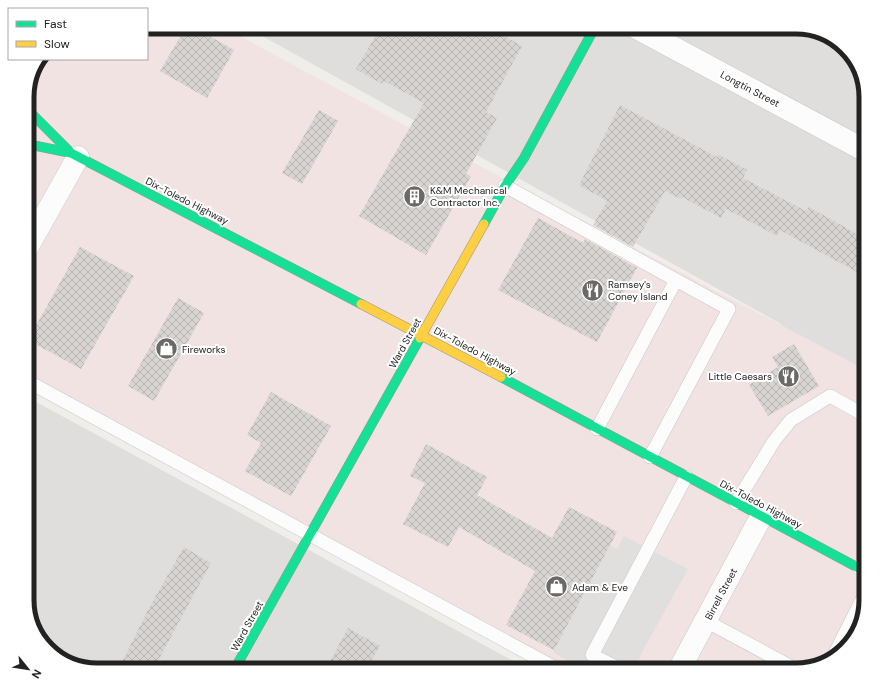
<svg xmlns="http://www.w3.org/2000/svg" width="893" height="697" font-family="'DM Sans',sans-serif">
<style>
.residential{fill:#dfdedc}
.commercial{fill:#f1e3e1}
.parking{fill:#e0dfde}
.building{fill:url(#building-cross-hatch)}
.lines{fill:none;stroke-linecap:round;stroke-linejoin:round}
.lane-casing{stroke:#c9c8c7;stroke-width:14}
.street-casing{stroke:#c9c8c7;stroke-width:23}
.fast-casing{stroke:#999a82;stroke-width:10}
.slow-casing{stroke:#999a82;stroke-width:10}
.lane{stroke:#fdfcfc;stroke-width:13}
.street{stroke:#fdfcfc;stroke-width:22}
.fast{stroke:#16e098;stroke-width:9}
.slow{stroke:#ffcf43;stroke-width:9}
.labels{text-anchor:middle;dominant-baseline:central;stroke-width:4;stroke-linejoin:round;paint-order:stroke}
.street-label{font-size:10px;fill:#222;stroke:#fff}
.poi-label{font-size:10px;fill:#222;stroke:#fff;text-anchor:start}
.rim{fill:none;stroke:#222;stroke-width:5}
</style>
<defs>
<pattern id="building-cross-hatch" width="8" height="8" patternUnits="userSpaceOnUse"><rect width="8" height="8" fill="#d7d4d2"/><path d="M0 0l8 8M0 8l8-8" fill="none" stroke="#b8b6b4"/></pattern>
</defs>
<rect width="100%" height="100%" fill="#f0eeeb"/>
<path class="residential" d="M 246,27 L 796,27 L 839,42 L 859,66 L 866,97 L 866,378 L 778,331 L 781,324 Z
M 27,397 L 530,670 L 97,670 L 54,655 L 34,631 L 27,604 Z"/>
<path class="commercial" d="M 147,27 L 223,27 L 508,181 L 866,370 L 866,600 L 851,643 L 827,663 L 796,670 L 559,670 L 27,381 L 27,92 L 34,66 L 40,59 L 147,59 Z"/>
<path class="parking" d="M 624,536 L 688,569 L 642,652 L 635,670 L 585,670 L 554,653 L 554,650 L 610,545 L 617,549 Z"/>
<path class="building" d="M 186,27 L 194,27 L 234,50 L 207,98 L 160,71 Z
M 381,27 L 488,27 L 522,46 L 486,112 L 497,118 L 466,174 L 471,176 L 426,255 L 359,216 L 424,103 L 384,81 L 382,84 L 356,69 Z
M 620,105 L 717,157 L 718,154 L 747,170 L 743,178 L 806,211 L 809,207 L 866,239 L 866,277 L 780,230 L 777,236 L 726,209 L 721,218 L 682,197 L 681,199 L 665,191 L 633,247 L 593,225 L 607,201 L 579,185 Z
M 319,110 L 338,121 L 302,184 L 282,173 Z
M 538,218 L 583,243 L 585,239 L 637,268 L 597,342 L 498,290 Z
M 80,247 L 134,276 L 81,369 L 28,340 Z
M 178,298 L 204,313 L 154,401 L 128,386 Z
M 794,344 L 819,386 L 768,416 L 749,385 L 778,367 L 772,357 Z
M 271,392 L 331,426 L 291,496 L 245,471 L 261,443 L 247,435 Z
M 426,444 L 487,477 L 477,495 L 552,538 L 569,507 L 617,532 L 554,650 L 506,625 L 535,571 L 459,527 L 448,547 L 403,524 L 425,483 L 410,476 Z
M 184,547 L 211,563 L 153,670 L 118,670 L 150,606 Z
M 348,628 L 380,646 L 366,670 L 341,670 L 329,663 Z"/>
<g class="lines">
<defs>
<path id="lane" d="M 505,186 L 676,280
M 27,381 L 559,670
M 597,429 L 676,280 L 729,309 L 650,457
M 736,503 L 774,441 L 791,420 L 830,396 L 866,416
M 859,568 L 866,556
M 706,621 L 797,670
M 832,659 L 866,592
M 622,670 L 592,655 L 686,477"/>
<path id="street" d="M 635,27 L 866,151
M 27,248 L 78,157
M 679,670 L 761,517"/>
<path id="fast" d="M 27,109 L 71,153 L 361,304
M 27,144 L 71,153
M 484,224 L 505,186 L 524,158 L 595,27
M 501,377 L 866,572
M 234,670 L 420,338"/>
<path id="slow" d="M 361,304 L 501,377
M 420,338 L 484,224"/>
</defs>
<use href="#lane" class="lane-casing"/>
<use href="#street" class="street-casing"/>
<use href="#fast" class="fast-casing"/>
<use href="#slow" class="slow-casing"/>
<use href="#lane" class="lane"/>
<use href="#street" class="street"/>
<use href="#fast" class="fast"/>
<use href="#slow" class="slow"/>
</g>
<defs>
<symbol id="building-disc" viewBox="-11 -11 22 22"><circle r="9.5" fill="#6a6968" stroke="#fff"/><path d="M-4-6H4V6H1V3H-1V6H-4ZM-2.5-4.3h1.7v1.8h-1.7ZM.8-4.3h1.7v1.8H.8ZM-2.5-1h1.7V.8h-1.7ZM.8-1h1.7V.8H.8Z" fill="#fff"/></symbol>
<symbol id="restaurant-disc" viewBox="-11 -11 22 22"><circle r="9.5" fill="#6a6968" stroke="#fff"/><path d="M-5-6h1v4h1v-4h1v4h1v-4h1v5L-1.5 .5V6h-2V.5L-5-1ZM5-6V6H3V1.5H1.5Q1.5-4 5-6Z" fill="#fff"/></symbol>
<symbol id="shop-disc" viewBox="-11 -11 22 22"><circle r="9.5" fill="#6a6968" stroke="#fff"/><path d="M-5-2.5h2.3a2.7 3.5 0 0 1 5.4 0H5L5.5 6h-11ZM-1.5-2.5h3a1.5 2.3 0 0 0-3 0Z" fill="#fff"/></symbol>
</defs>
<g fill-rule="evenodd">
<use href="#building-disc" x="402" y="184" width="25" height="25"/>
<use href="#restaurant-disc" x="580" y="278" width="25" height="25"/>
<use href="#shop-disc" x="154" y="336" width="25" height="25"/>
<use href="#restaurant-disc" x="776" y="364" width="25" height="25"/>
<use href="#shop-disc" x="544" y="574" width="25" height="25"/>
</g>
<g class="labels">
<g class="street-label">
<text transform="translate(750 89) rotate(28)">Longtin Street</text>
<text transform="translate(187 201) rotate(27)">Dix-Toledo Highway</text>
<text transform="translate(405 343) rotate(-61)">Ward Street</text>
<text transform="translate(475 351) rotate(28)">Dix-Toledo Highway</text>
<text transform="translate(761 504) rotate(28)">Dix-Toledo Highway</text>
<text transform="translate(721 594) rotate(-62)">Birrell Street</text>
<text transform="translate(247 626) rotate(-61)">Ward Street</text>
</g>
<g class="poi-label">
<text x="430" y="190">K&amp;M Mechanical<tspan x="430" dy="12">Contractor Inc.</tspan></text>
<text x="608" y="284">Ramsey's<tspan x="608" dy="12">Coney Island</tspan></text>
<text x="182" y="349">Fireworks</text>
<text x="772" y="376" text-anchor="end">Little Caesars</text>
<text x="572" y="587">Adam &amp; Eve</text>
</g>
</g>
<path d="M0 0H893V697H0ZM97 34H796A63 63 0 0 1 859 97V600A63 63 0 0 1 796 663H97A63 63 0 0 1 34 600V97A63 63 0 0 1 97 34Z" fill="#fff" fill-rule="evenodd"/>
<path class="rim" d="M97 34H796A63 63 0 0 1 859 97V600A63 63 0 0 1 796 663H97A63 63 0 0 1 34 600V97A63 63 0 0 1 97 34Z"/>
<rect x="8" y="8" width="140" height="52" fill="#ffffff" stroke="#a7a7a7"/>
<rect x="16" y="21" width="20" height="6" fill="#16e098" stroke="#a7a7a7"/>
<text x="44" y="28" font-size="12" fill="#222222">Fast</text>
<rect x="16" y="41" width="20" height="6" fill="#ffcf43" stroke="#a7a7a7"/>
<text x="44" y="48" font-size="12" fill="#222222">Slow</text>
<g transform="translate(28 669) rotate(120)" stroke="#ffffff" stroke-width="3" paint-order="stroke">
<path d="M0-3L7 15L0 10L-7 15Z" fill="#222222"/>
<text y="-6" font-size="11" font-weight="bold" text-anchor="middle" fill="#222222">N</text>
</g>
</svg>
